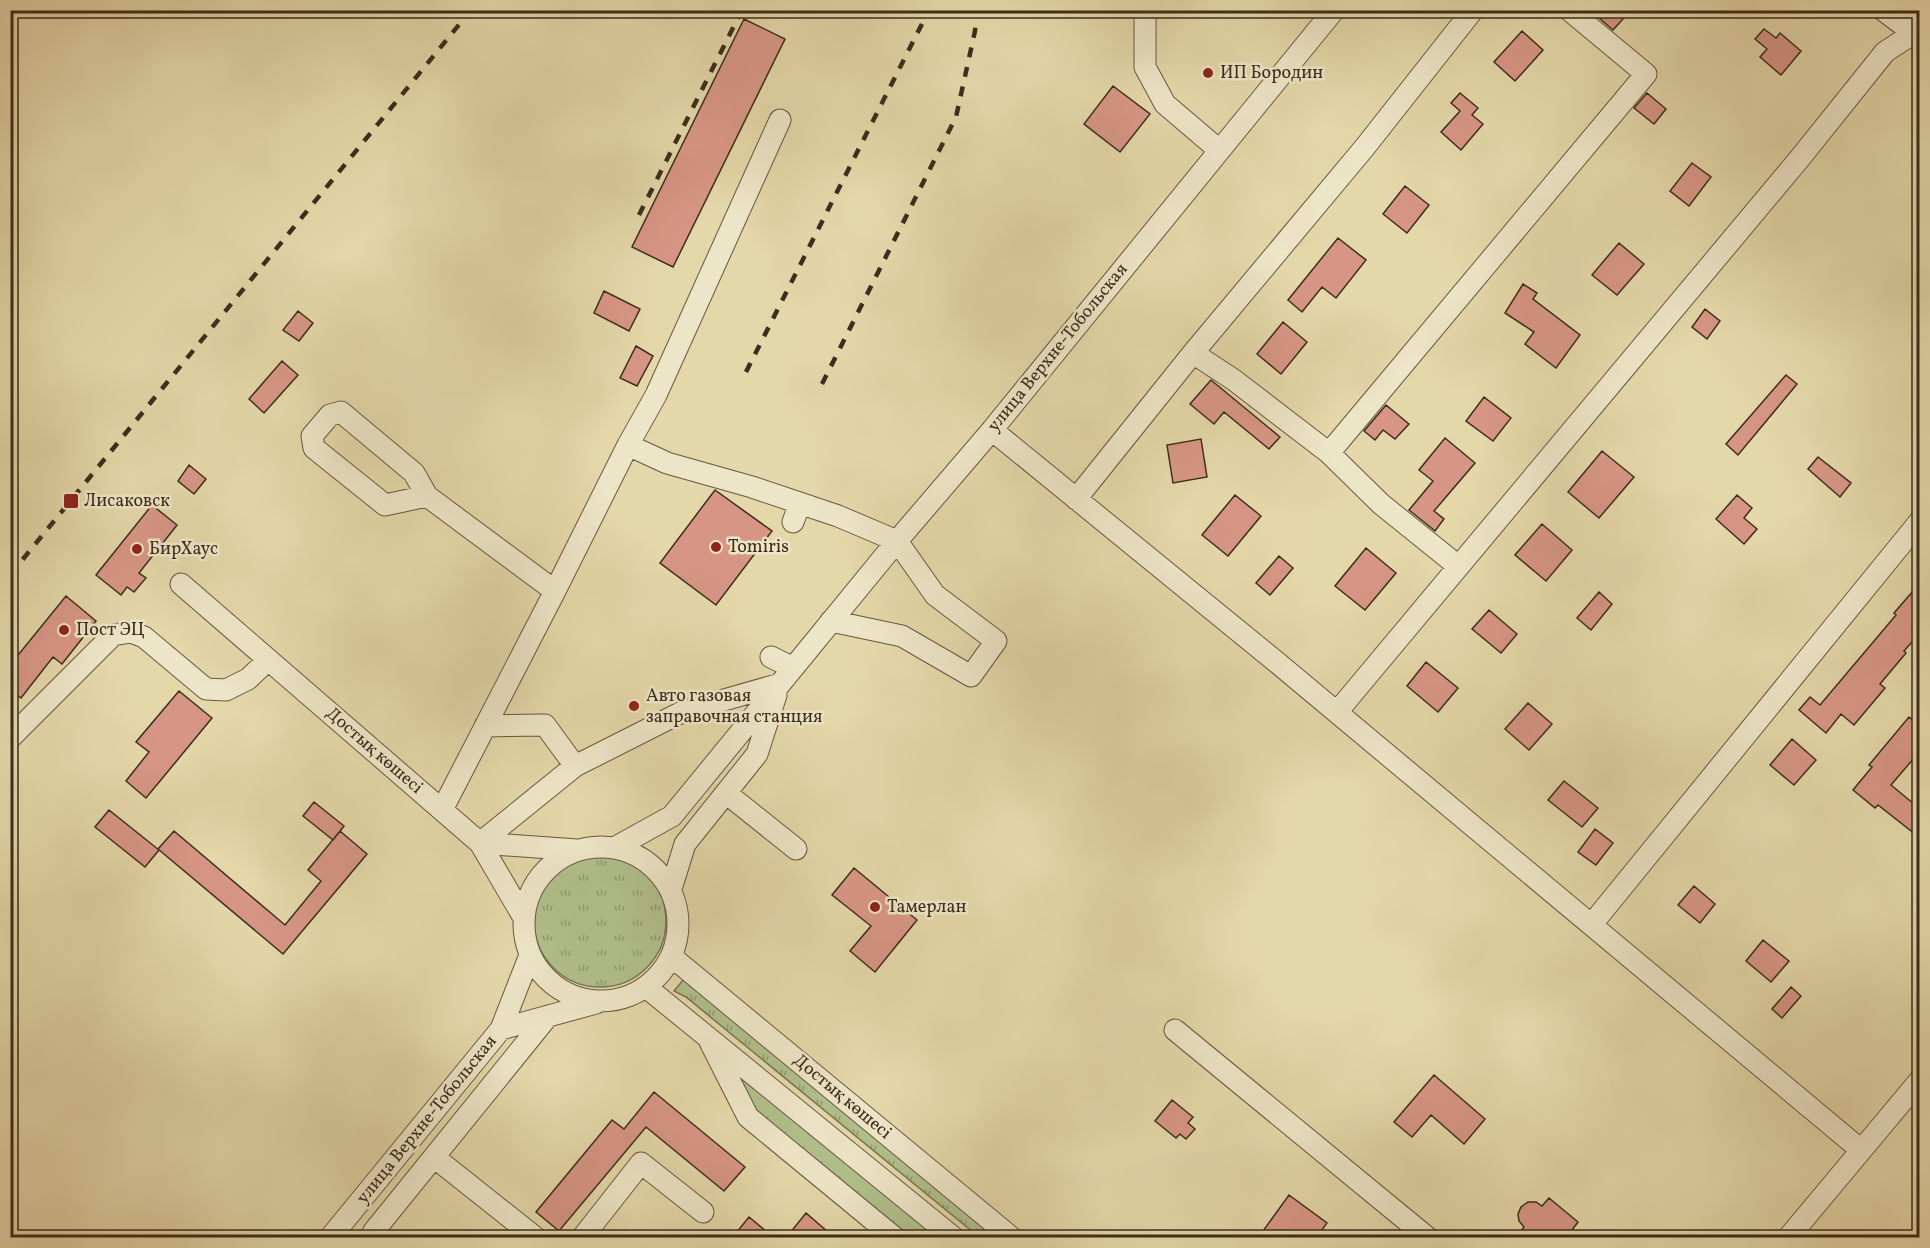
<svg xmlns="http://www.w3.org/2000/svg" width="1930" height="1248" font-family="Vollkorn,serif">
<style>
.grass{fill:url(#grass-tufts);stroke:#767654;stroke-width:1.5}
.building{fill:#d79685;stroke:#3d2d1d;stroke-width:1.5}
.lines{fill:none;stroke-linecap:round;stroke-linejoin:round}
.minor-casing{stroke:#675840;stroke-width:23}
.minor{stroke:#ede5c7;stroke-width:21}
.rail{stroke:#3d2d1d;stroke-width:4.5;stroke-dasharray:10 10;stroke-linecap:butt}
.poi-dot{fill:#8f2418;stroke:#ede5c7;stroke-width:2}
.labels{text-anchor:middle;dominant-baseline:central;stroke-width:5;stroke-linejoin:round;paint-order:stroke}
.poi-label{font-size:18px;fill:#3d2d1d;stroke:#ede5c7;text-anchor:start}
.street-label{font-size:18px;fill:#3d2d1d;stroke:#ede5c7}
</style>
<defs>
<pattern id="grass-tufts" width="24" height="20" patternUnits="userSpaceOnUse" patternTransform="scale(1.5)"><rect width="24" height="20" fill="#b0bf8b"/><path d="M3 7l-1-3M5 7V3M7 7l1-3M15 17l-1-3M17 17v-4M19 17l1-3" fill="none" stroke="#909c71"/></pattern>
</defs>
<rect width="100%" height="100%" fill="#e4d7a9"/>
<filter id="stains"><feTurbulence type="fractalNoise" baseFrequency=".00333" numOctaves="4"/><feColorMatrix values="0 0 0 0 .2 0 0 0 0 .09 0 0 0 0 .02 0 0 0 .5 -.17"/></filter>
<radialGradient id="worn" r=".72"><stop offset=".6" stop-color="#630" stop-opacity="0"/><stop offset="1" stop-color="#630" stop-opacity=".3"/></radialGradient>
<path class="grass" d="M534 921a66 66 0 1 1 132 0a66 66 0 1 1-132 0Z
M 688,974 L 999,1237 L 979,1237 L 686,997 L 674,991 Z
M 731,1067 L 939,1237 L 908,1237 L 752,1109 Z"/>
<path class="building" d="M 1590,10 L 1631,10 L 1613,30 Z
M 744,19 L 785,39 L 673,267 L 632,247 Z
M 1764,29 L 1776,38 L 1780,33 L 1801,51 L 1781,75 L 1760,57 L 1767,49 L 1755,39 Z
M 1522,31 L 1543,50 L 1515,81 L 1494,62 Z
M 1113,86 L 1150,114 L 1120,152 L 1084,124 Z
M 1460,93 L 1478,108 L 1472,115 L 1483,124 L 1461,150 L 1441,132 L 1460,111 L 1451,103 Z
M 1647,93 L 1666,109 L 1654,124 L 1634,108 Z
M 1692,163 L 1711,177 L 1689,206 L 1670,191 Z
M 1405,186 L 1429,205 L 1407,233 L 1383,214 Z
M 1338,238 L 1366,260 L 1336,298 L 1322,287 L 1302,312 L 1288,300 Z
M 1619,243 L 1644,264 L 1617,295 L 1592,275 Z
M 1523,284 L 1537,293 L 1533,299 L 1580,335 L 1556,368 L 1525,344 L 1534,332 L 1505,313 Z
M 604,291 L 640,309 L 629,331 L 594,313 Z
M 1705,309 L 1720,321 L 1707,339 L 1692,327 Z
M 298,311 L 313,323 L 299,341 L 283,330 Z
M 1283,322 L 1307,342 L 1281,374 L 1257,354 Z
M 636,346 L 653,356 L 637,386 L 620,378 Z
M 282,361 L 298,375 L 264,413 L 249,399 Z
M 1786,375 L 1797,384 L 1738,455 L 1726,444 Z
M 1211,380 L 1280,437 L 1269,449 L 1224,412 L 1214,424 L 1190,404 Z
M 1484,397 L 1511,418 L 1493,441 L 1466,421 Z
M 1386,405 L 1409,424 L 1395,439 L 1383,430 L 1375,440 L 1364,431 Z
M 1445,438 L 1475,463 L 1434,511 L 1444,519 L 1435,531 L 1409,510 L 1433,481 L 1419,470 Z
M 1201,439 L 1207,477 L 1173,483 L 1167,445 Z
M 1602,451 L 1634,477 L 1599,518 L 1568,492 Z
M 1818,457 L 1851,483 L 1840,497 L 1808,469 Z
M 189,465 L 206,479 L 194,494 L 178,481 Z
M 715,490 L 772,531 L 716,605 L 660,563 Z
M 1235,495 L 1261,516 L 1228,556 L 1202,535 Z
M 1737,495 L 1752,508 L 1744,518 L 1757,529 L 1744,544 L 1716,519 Z
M 152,505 L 177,525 L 139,573 L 146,578 L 134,592 L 127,587 L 121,595 L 96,575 Z
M 1542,524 L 1572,550 L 1546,581 L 1515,555 Z
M 1366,548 L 1396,573 L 1365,610 L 1335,586 Z
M 1279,556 L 1293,568 L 1270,595 L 1256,583 Z
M 1920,583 L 1920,633 L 1904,651 L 1906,653 L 1880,684 L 1885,688 L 1854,725 L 1841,714 L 1826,733 L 1799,710 L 1810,697 L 1820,705 L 1896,615 L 1894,613 Z
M 1599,592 L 1612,604 L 1591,630 L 1577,618 Z
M 66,596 L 96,621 L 62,664 L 53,657 L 21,698 L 10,690 L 10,665 Z
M 1489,610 L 1517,634 L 1501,653 L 1472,629 Z
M 1426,662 L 1458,688 L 1438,712 L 1407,686 Z
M 179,691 L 212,718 L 146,798 L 126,781 L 149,752 L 136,742 Z
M 1528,703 L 1552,724 L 1529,750 L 1505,729 Z
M 1909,717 L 1920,726 L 1920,751 L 1891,785 L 1920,809 L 1920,838 L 1878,805 L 1875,808 L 1853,790 L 1872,767 L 1869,765 Z
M 1792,739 L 1816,760 L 1794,785 L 1770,765 Z
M 1564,781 L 1598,808 L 1582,827 L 1548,800 Z
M 314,802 L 344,826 L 333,840 L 303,816 Z
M 109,810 L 159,850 L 145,867 L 95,827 Z
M 1595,829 L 1613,843 L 1596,865 L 1578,852 Z
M 174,831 L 285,925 L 321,881 L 308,870 L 340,831 L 367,854 L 283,954 L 158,849 Z
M 854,868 L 917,920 L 875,972 L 850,951 L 871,926 L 832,895 Z
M 1694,886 L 1715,904 L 1700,923 L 1678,905 Z
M 1763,940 L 1789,961 L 1771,982 L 1746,961 Z
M 1791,987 L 1801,996 L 1782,1018 L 1772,1009 Z
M 1434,1075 L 1485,1119 L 1464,1144 L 1431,1115 L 1412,1137 L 1394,1122 Z
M 654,1092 L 745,1167 L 724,1191 L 646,1127 L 559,1231 L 536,1212 L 612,1120 L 624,1129 Z
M 1172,1100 L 1193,1117 L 1188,1123 L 1195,1129 L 1186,1139 L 1180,1134 L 1176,1138 L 1155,1121 Z
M 1289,1195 L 1327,1223 L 1316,1238 L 1258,1238 Z
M 1549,1198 L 1578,1222 L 1566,1238 L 1515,1238 L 1524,1227 L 1519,1221 L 1518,1214 L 1521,1207 L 1528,1202 L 1536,1202 L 1542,1206 Z
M 806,1213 L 835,1238 L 786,1238 Z
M 749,1217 L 774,1238 L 732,1238 Z"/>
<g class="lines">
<defs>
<path id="minor" d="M 1148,10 L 1145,18 L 1145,67 L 1165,104 L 1219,150
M 1883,10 L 1920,38
M 1193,353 L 1234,380 L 1329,453 L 1646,74 L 1569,10
M 992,430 L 1274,660 L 1861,1150
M 628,445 L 667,463 L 752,487 L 838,516 L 897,541 L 935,595 L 996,641 L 971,676 L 902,636 L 831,621
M 1329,453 L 1381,504 L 1458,566
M 427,496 L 385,505 L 314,448 L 312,436 L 330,415 L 341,412 L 414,473 L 427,496 L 555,591
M 1076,499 L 1193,353 L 1365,147 L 1473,10
M 793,522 L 800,503
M 181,584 L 480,843 L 524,918
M 771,657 L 793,668
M 1337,712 L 1800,158 L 1885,52 L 1914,33
M 485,726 L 545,725 L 575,766
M 10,738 L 113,635 L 131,632 L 144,637 L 206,689 L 226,690 L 248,679 L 268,660
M 726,793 L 796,849
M 442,810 L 555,591 L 628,445 L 656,395 L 780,120
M 480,843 L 575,766 L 682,712 L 780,684
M 480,843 L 577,850
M524 924a77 77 0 1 1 154 0a77 77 0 1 1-154 0Z
M 616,847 L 672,816 L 897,541 L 992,430 L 1334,10
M 671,889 L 685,844 L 757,754 L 776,695
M 1592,924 L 1920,521
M 672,957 L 1012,1238
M 646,987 L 954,1238
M 501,1029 L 596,1003
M 1175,1030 L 1428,1238
M 710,1042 L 748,1117 L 895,1238
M 434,1157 L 536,1238
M 330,1238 L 501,1029 L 530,955
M 371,1238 L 374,1231 L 548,1016
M 582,1238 L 641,1163 L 703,1212
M 1788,1238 L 1920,1080"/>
</defs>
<use href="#minor" class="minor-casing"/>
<use href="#minor" class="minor"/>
<path class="rail" d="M 639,215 L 742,10
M 746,372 L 929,10
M 822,384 L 956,117 L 975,31 L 977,10
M 10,575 L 471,10"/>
</g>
<g class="poi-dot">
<circle cx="1208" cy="73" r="6"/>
<rect x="63" y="493" width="16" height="16" rx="3"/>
<circle cx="716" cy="547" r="6"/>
<circle cx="137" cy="549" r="6"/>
<circle cx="64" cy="630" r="6"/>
<circle cx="634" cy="706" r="6"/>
<circle cx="875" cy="907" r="6"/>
</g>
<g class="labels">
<g class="poi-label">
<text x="1220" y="73">ИП Бородин</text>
<text x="84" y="501">Лисаковск</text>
<text x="728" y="547">Tomiris</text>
<text x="149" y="549">БирХаус</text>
<text x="76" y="630">Пост ЭЦ</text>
<text x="646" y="696">Авто газовая<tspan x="646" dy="21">заправочная станция</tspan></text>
<text x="887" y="907">Тамерлан</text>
</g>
<g class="street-label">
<text transform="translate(1058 348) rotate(-51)">улица Верхне-Тобольская</text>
<text transform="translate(374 751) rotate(41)">Достық көшесі</text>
<text transform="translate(842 1097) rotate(40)">Достық көшесі</text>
<text transform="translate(427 1120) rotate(-51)">улица Верхне-Тобольская</text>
</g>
</g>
<rect width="1930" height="1248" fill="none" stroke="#e4d7a9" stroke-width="36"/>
<rect x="12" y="12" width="1906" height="1224" fill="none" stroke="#3d2d1d" stroke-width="3"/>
<rect x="18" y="18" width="1894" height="1212" fill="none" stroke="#3d2d1d" stroke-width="1.5"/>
<rect width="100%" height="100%" filter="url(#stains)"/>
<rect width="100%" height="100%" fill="url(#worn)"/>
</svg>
